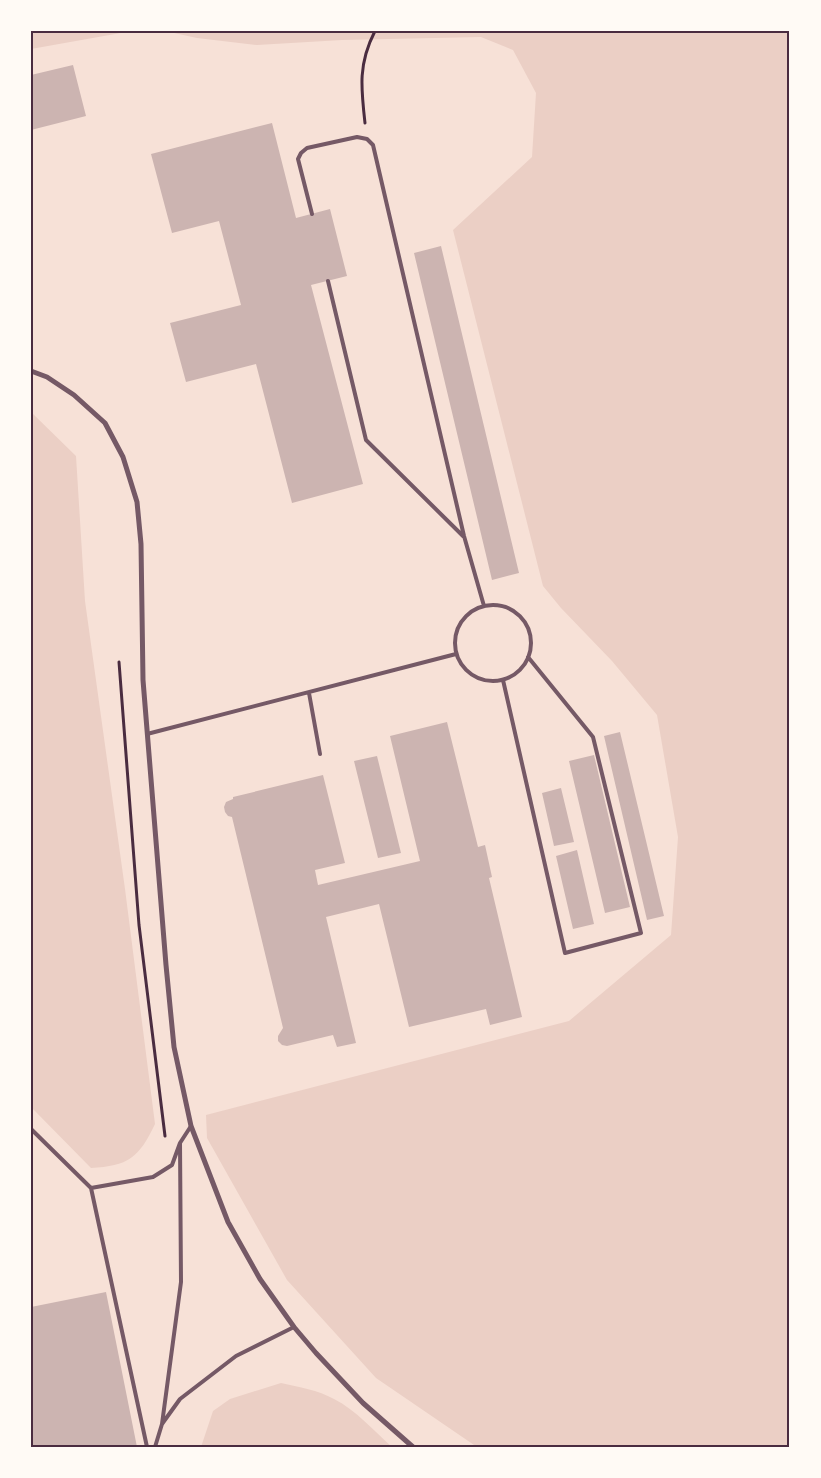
<svg xmlns="http://www.w3.org/2000/svg" width="821" height="1478" font-family="Montserrat,sans-serif">
<style>
.green{fill:#ebcfc5}
.building{fill:#ccb4b1}
.lines{fill:none;stroke-linecap:round;stroke-linejoin:round}
.path{stroke:#4a2c40;stroke-width:3}
.service{stroke:#755966;stroke-width:4}
.minor{stroke:#755966;stroke-width:5}
.neatline{fill:none;stroke:#4a2c40;stroke-width:2}
</style>
<rect width="100%" height="100%" fill="#f7e1d7"/>
<path class="green" d="M 31,31 L 132,31 L 31,49 Z
M 165,31 L 790,31 L 790,1447 L 477,1447 L 376,1378 L 287,1280 L 207,1138 L 206,1115 L 569,1021 L 671,935 L 678,837 L 657,715 L 612,661 L 561,608 L 543,586 L 453,230 L 532,157 L 536,93 L 513,50 L 481,37 L 342,40 L 257,45 L 197,38 Z
M 31,412 L 76,456 L 85,601 L 125,889 L 155,1124 C 139,1158 128,1166 91,1168 L 31,1107 Z
M 281,1383 C 299,1387 318,1390 334,1399 C 356,1410 374,1431 392,1447 L 201,1447 L 213,1411 L 230,1399 Z"/>
<path class="building" d="M 73,65 L 86,116 L 31,130 L 31,75 Z
M 272,123 L 296,218 L 330,209 L 347,276 L 311,285 L 363,484 L 292,503 L 256,364 L 186,382 L 170,323 L 241,305 L 219,221 L 172,233 L 151,154 Z
M 441,246 L 519,573 L 492,580 L 414,253 Z
M 447,722 L 478,847 L 485,845 L 492,877 L 489,878 L 522,1017 L 490,1025 L 486,1009 L 409,1027 L 379,904 L 326,917 L 356,1043 L 337,1047 L 333,1035 L 287,1046 L 282,1045 L 278,1041 L 278,1036 L 283,1028 L 232,817 L 228,816 L 225,812 L 224,807 L 226,802 L 233,799 L 233,797 L 323,775 L 345,863 L 315,870 L 318,885 L 420,861 L 390,736 Z
M 620,732 L 664,916 L 647,920 L 604,736 Z
M 594,755 L 630,907 L 605,913 L 569,761 Z
M 377,756 L 401,853 L 378,858 L 354,761 Z
M 561,788 L 574,842 L 554,846 L 542,793 Z
M 577,850 L 594,924 L 573,929 L 556,856 Z
M 106,1292 L 137,1447 L 31,1447 L 31,1307 Z"/>
<g class="lines">
<path class="path" d="M 365,123 C 361,88 358,64 375,31
M 119,662 L 139,925 L 165,1136"/>
<path class="service" d="M 312,214 L 298,159 L 301,153 L 307,148 L 357,137 L 367,139 L 373,145 L 464,536 L 484,606
M 328,281 L 366,440 L 463,536
M455 643a38 38 0 1 1 76 0a38 38 0 1 1-76 0Z
M 503,680 L 565,953 L 641,933 L 593,737 L 528,657
M 309,693 L 320,754
M 147,734 L 456,654
M 31,1129 L 91,1188 L 147,1447
M 91,1188 L 153,1177 L 172,1165 L 180,1143 L 191,1126
M 162,1424 L 181,1282 L 180,1143
M 155,1447 L 162,1424 L 180,1399 L 236,1356 L 294,1327"/>
<path class="minor" d="M 31,371 L 47,377 L 74,395 L 105,423 L 123,457 L 137,502 L 141,544 L 143,680 L 166,965 L 174,1047 L 191,1126 L 228,1222 L 260,1279 L 294,1327 L 316,1353 L 363,1403 L 413,1447"/>
</g>
<rect width="821" height="1478" fill="none" stroke="#fffaf5" stroke-width="65"/>
<rect x="32" y="32" width="756" height="1414" class="neatline"/>
</svg>
